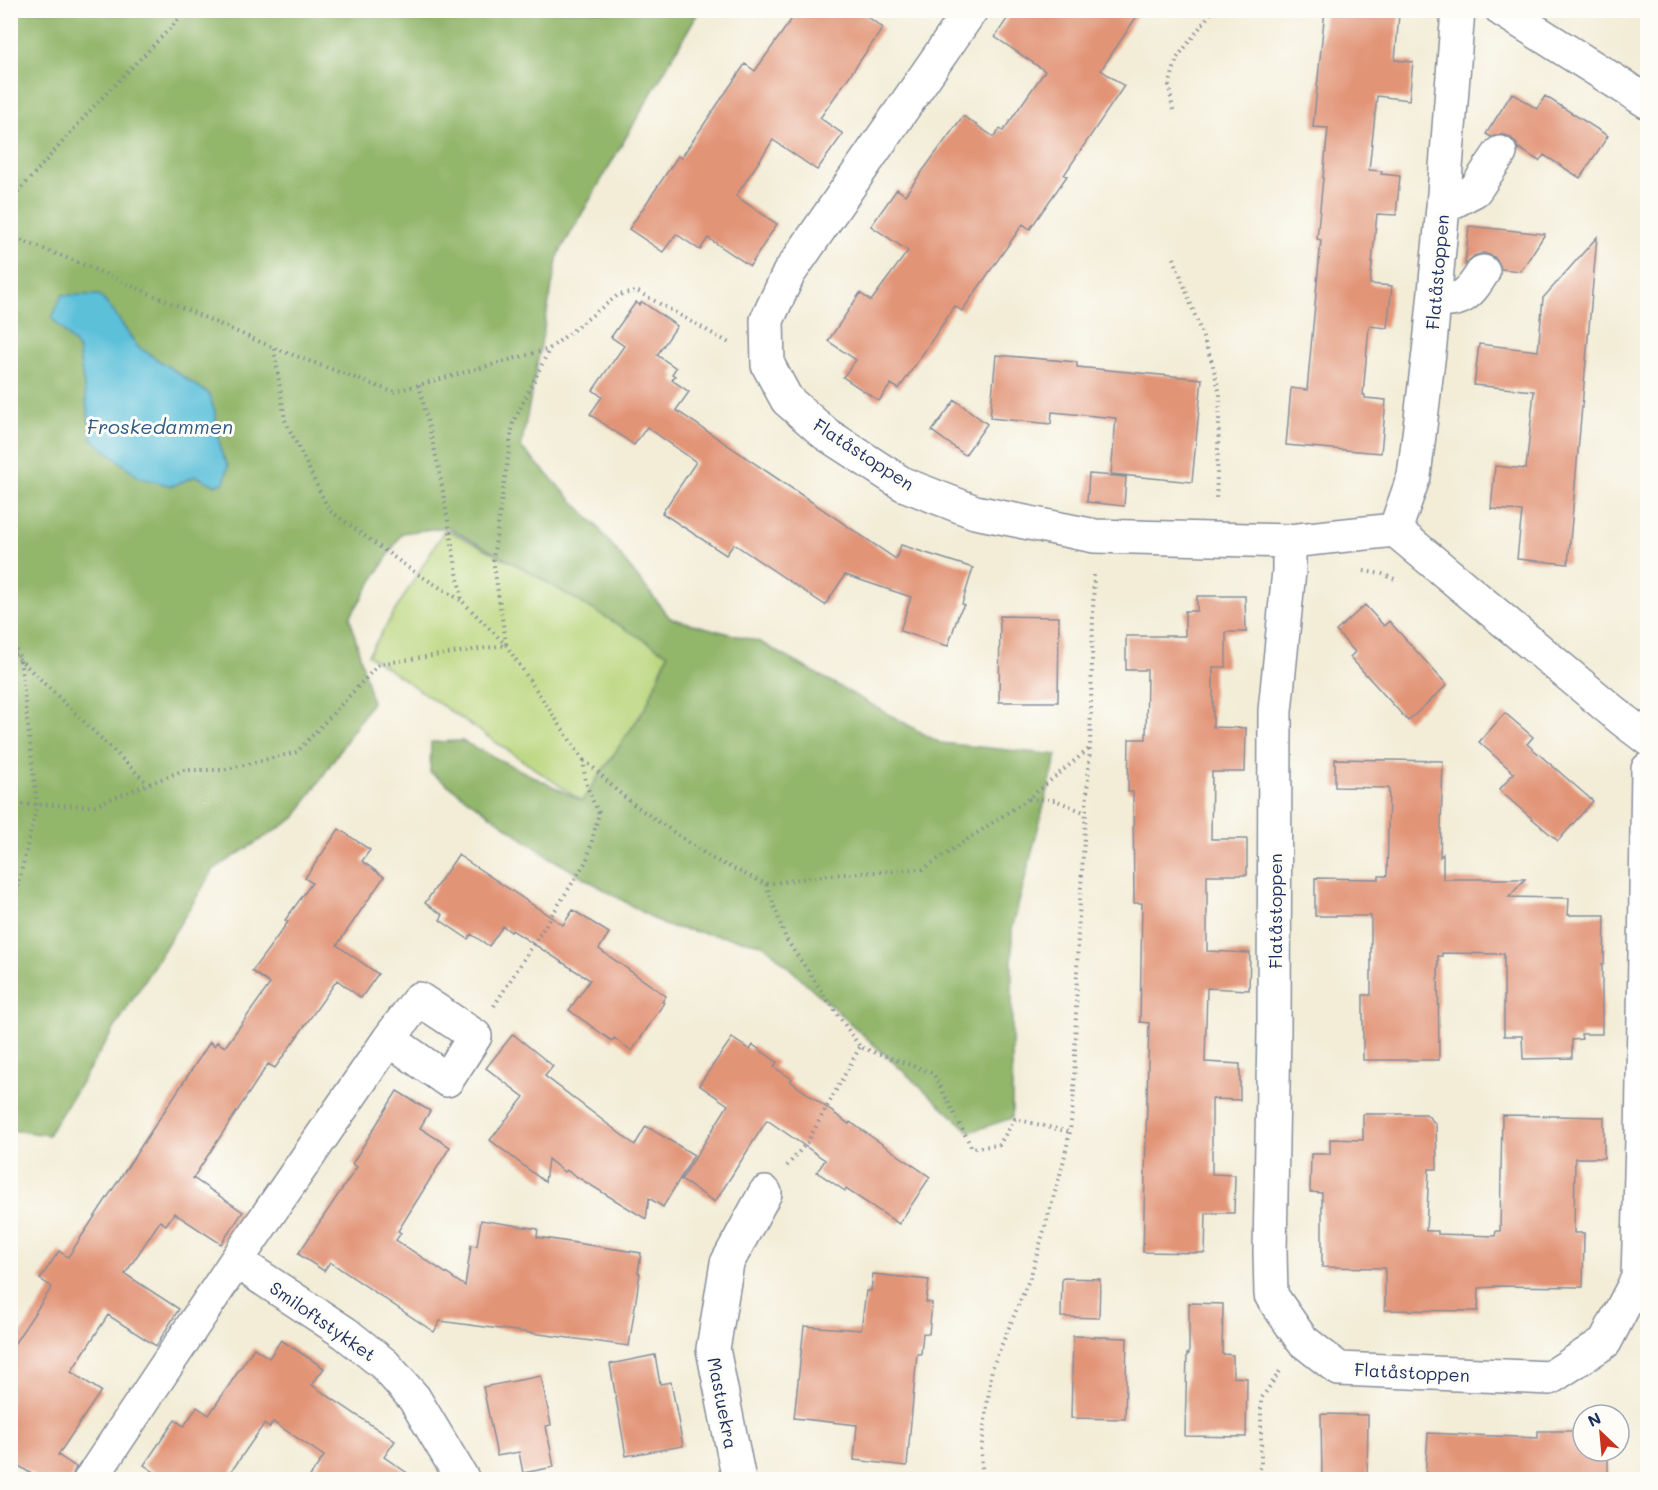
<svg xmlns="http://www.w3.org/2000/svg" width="1658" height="1490" font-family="Mali,sans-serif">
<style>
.green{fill:#b9d57b;stroke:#6a826c;stroke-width:1.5}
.forest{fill:#92b66b;stroke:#567264;stroke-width:1.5;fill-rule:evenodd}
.water{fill:#5bc0d9;stroke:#3b789c;stroke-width:1.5}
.building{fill:#e29477}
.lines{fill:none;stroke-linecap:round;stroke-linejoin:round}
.minor-casing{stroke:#878e9a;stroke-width:36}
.path{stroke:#878e9a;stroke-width:4;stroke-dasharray:1.5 4.5;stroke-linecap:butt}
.minor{stroke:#fff;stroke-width:33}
.labels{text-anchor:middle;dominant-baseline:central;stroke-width:6;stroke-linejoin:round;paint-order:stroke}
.street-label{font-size:18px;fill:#1b2f5e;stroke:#fdfcf7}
.water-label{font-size:20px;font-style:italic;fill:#2e5a83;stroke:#fdfcf7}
</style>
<rect width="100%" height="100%" fill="#fdfcf7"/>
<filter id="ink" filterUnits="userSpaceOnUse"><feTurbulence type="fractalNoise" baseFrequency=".0167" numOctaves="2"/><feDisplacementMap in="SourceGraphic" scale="12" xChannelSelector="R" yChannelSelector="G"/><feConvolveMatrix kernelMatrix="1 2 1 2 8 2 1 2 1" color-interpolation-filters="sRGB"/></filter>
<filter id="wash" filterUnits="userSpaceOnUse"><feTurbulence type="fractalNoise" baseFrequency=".008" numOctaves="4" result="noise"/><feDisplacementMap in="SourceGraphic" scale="24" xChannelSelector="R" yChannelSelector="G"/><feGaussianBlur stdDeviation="1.35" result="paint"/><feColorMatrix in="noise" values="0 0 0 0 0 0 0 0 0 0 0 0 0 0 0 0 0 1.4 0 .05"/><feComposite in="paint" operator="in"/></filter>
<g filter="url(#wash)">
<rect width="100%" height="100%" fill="#f3edd7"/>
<path class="green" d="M 445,529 L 521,567 L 668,653 L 646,707 L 582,801 L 368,655 Z"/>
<path class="forest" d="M 11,11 L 699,11 L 558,255 L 521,447 L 596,525 L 670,618 L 760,642 L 940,743 L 1057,755 L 1012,929 L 1012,1118 L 970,1132 L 763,944 L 666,926 L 549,857 L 430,772 L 431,742 L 462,741 L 582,801 L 646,707 L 668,654 L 521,567 L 447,527 L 402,533 L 350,617 L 372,702 L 295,818 L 214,869 L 48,1135 L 11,1130 ZM 113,311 L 137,346 L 209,394 L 215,412 L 221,452 L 228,466 L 215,484 L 196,476 L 172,486 L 92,439 L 78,348 Z"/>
<path class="water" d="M 62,295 L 99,295 L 113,311 L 137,346 L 209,394 L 215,412 L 221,452 L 228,466 L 224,483 L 215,485 L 196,476 L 172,486 L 140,478 L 92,439 L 78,348 L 52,318 Z"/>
<g id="blocks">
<path class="building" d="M 798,10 L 858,10 L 883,28 L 820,118 L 843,134 L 817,170 L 773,140 L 736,196 L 777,224 L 750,266 L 708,238 L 700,250 L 676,234 L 663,252 L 629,229 L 678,156 L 681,158 L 745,64 L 755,71 Z
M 1013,10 L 1141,10 L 1101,70 L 1124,86 L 1064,175 L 1067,176 L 1030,229 L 1023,224 L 962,311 L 955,306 L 899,389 L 891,384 L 879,401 L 843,377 L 856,360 L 828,341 L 860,293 L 871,301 L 908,251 L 871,226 L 897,189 L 905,195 L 963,116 L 994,137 L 1000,129 L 1003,131 L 1045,71 L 995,37 Z
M 1325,10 L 1366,10 L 1399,14 L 1395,60 L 1413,62 L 1409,100 L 1377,96 L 1369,170 L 1382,171 L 1381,174 L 1400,176 L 1396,215 L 1377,214 L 1370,284 L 1392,286 L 1387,328 L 1369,326 L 1363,395 L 1365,395 L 1365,398 L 1386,400 L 1381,453 L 1286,445 L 1291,388 L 1307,390 L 1321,240 L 1317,239 L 1328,128 L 1313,127 Z
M 1512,93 L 1537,109 L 1545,96 L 1608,136 L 1580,178 L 1544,155 L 1539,161 L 1519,148 L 1518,150 L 1517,144 L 1510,137 L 1501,134 L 1491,137 L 1486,134 Z
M 1469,226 L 1545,234 L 1521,271 L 1501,269 L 1499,263 L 1494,257 L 1484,253 L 1474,256 L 1465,265 Z
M 1597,237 L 1568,564 L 1517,559 L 1522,511 L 1491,509 L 1495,466 L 1526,469 L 1534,391 L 1474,385 L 1479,344 L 1538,351 L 1543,298 Z
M 636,302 L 639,305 L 642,302 L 677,326 L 657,355 L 676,368 L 672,374 L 675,376 L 672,380 L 689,392 L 676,410 L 896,559 L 901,545 L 973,568 L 962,604 L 964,605 L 959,613 L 948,646 L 900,631 L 911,597 L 845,575 L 825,605 L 734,544 L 726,555 L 662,513 L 696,462 L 647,427 L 634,445 L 590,414 L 602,397 L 593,390 L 624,346 L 611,337 Z
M 996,355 L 1077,362 L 1077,367 L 1202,379 L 1192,482 L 1111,474 L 1116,418 L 1052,412 L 1051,424 L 990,418 Z
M 955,400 L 987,424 L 965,455 L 932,431 Z
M 1089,474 L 1126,477 L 1124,506 L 1087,502 Z
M 1197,596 L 1245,596 L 1246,632 L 1226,632 L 1226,667 L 1213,667 L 1213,727 L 1246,728 L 1245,772 L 1212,772 L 1211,839 L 1247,839 L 1247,875 L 1207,875 L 1207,951 L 1250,953 L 1249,990 L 1207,988 L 1205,1062 L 1240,1064 L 1240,1100 L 1212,1099 L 1212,1174 L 1235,1175 L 1234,1213 L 1206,1213 L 1205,1253 L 1143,1252 L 1149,1023 L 1140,1022 L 1142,903 L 1134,903 L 1133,792 L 1128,792 L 1129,739 L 1146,739 L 1147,670 L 1126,670 L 1126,636 L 1185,636 L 1185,611 L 1197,611 Z
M 1365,605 L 1384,626 L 1389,621 L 1447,685 L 1408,721 L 1350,657 L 1355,652 L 1336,631 Z
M 1000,616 L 1059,617 L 1058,702 L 999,702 Z
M 1505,713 L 1533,737 L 1527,744 L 1593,801 L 1558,841 L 1499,790 L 1514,773 L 1479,742 Z
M 1335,759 L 1443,761 L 1440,857 L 1443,854 L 1443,879 L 1525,879 L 1509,897 L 1569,898 L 1568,915 L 1605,915 L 1604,964 L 1602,964 L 1602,1034 L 1581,1034 L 1582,1039 L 1572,1040 L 1572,1058 L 1523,1059 L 1522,1036 L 1504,1036 L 1504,954 L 1442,953 L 1442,956 L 1438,956 L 1439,1060 L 1363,1060 L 1363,995 L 1371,995 L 1371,916 L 1315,916 L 1315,878 L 1379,879 L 1379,876 L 1387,876 L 1389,788 L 1335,787 Z
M 339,829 L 370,850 L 362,861 L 384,877 L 337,945 L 378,974 L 361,998 L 337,980 L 275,1068 L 268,1064 L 193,1178 L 243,1212 L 221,1244 L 174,1213 L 166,1225 L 160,1221 L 125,1274 L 179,1309 L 156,1346 L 108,1315 L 71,1372 L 101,1391 L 58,1455 L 76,1467 L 71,1479 L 39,1479 L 10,1460 L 10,1350 L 52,1287 L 40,1279 L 59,1251 L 68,1257 L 210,1042 L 214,1046 L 217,1042 L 225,1047 L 270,984 L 252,971 L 288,922 L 285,920 L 312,883 L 305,878 Z
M 458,855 L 563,925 L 573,910 L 609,933 L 599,949 L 666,996 L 662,1002 L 664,1003 L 632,1051 L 614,1038 L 612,1041 L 569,1010 L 590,980 L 512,930 L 511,932 L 503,926 L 489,946 L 471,934 L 468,939 L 440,920 L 443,915 L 425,903 Z
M 513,1034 L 553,1066 L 545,1076 L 635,1145 L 646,1126 L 694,1155 L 663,1207 L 649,1198 L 646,1219 L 566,1170 L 564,1172 L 548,1159 L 545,1182 L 490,1140 L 524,1097 L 486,1068 Z
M 732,1038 L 750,1050 L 753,1045 L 777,1062 L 774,1067 L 792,1079 L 790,1081 L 849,1124 L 850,1122 L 930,1177 L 899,1224 L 846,1189 L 845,1191 L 817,1172 L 825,1160 L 767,1120 L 715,1202 L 681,1180 L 728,1105 L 699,1085 Z
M 397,1091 L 430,1111 L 420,1128 L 450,1147 L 398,1231 L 401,1233 L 396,1240 L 465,1286 L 471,1245 L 477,1246 L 481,1220 L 538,1229 L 537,1237 L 641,1253 L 638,1273 L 640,1273 L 629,1346 L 440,1321 L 434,1332 L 330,1262 L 324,1271 L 298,1254 L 357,1167 L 352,1164 Z
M 1363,1114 L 1426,1114 L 1436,1124 L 1437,1169 L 1429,1169 L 1426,1231 L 1438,1231 L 1438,1234 L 1495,1236 L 1496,1231 L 1500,1231 L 1502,1115 L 1604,1117 L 1604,1158 L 1575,1158 L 1574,1233 L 1584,1233 L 1583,1287 L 1494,1286 L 1494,1287 L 1479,1288 L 1478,1311 L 1385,1310 L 1385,1268 L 1322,1267 L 1322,1193 L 1310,1192 L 1311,1154 L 1330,1154 L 1330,1139 L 1363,1140 Z
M 873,1274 L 929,1280 L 926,1302 L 932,1303 L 929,1334 L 923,1333 L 921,1354 L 917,1354 L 907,1466 L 854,1460 L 857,1425 L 794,1418 L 804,1326 L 861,1330 L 866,1291 L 871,1291 Z
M 1062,1278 L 1100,1279 L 1099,1318 L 1061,1317 Z
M 1189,1303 L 1223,1304 L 1222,1354 L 1233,1355 L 1233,1377 L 1247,1378 L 1246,1437 L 1185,1436 L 1187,1354 L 1189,1354 Z
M 1073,1336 L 1127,1338 L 1125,1419 L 1071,1418 Z
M 281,1340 L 324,1368 L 312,1385 L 395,1441 L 384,1457 L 416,1479 L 308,1479 L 324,1456 L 273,1422 L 269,1428 L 264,1424 L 226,1479 L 165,1479 L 144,1465 L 175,1420 L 184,1426 L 197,1407 L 209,1415 L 254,1348 L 269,1358 Z
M 655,1355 L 660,1384 L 671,1382 L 683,1446 L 626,1456 L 610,1364 Z
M 541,1376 L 551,1425 L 546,1426 L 554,1467 L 523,1473 L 519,1452 L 497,1456 L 483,1387 Z
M 1321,1414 L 1368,1415 L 1367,1479 L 1322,1479 Z
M 1538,1431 L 1583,1431 L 1583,1451 L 1608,1451 L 1608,1479 L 1425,1479 L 1428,1433 L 1538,1438 Z"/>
</g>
</g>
<g filter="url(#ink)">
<use href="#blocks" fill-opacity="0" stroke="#878e9a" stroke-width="1.5"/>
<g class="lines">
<defs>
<path id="minor" d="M 971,10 L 789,273 L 767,320 L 768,365 L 787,400 L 826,434 L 903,484 L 975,512 L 1095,536 L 1289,541 L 1395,530 L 1623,720 L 1648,739
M 1502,10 L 1648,102
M 1443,207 L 1475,190 L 1500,153
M 1434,301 C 1463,301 1468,296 1483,272
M 1395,530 L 1414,476 L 1430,344 L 1443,207 L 1458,10
M 1289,541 L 1289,571 L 1275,711 L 1274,1031 L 1270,1251 L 1271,1295 L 1302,1340 L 1339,1369 L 1550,1378 L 1605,1342 L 1638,1278 L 1642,1140 L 1648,769
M 236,1261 L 345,1333 L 384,1364 L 414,1398 L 463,1480
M 90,1480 L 236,1261 L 389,1039 L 419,999 L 475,1036 L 447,1080 L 389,1039
M 739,1480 L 713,1349 L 727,1263 L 765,1193"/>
</defs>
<use href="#minor" class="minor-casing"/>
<path class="path" d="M 1173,110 L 1169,86 L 1177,58 L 1213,10
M 10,192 L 21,190
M 10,201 L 96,104 L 188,10
M 10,236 L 80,263 L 274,348 L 393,392 L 549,349 L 618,295 L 637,291 L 731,344
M 1174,258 L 1212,362 L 1220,394 L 1216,502
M 274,349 L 285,420 L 329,510 L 413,571 L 462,601
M 419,385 L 439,469 L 462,601 L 506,645 L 584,761
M 1364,571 L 1382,574 L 1397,580
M 10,639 L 20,658 L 37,804 L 10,921
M 506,644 L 493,559 L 513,423 L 549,350
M 10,650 L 148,784
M 1029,799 L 1055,800 L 1086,813
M 10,804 L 93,806 L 184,770 L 223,770 L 297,752 L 379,664 L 506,645
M 766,884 L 786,939 L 860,1047 L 933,1073 L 972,1148 L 999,1145 L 1015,1119 L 1070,1132
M 494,1006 L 587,860 L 599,813 C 590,797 583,779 584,761 L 593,767 L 616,790 L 636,806 L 711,858 L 766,884 L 829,875 L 923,869 L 1028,799 L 1090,748
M 787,1166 L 808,1141 L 860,1047
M 983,1480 L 981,1452 L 992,1368 L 1031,1275 L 1062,1168 L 1070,1132 L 1074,1092 L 1078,932 L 1090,748 L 1094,572
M 1255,1480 L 1261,1465 L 1261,1399 L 1282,1368"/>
<use href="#minor" class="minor"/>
</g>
</g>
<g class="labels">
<g class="street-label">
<text transform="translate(1437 272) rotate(-85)">Flatåstoppen</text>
<text transform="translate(864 454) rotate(33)">Flatåstoppen</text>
<text transform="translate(1275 911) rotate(-90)">Flatåstoppen</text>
<text transform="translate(323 1321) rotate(35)">Smiloftstykket</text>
<text transform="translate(1412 1372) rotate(3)">Flatåstoppen</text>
<text transform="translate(723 1403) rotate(79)">Mastuekra</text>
</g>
<g class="water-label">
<text x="160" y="426">Froskedammen</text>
</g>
</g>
<rect width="1658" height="1490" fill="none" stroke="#fdfcf7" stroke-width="36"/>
<g transform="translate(1601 1433) rotate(334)"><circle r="28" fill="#fdfcf7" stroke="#a3aaba" stroke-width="1.5"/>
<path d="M0-4.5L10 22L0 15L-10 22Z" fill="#c8321e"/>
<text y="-9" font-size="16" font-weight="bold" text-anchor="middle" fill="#1b2f5e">N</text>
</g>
</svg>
